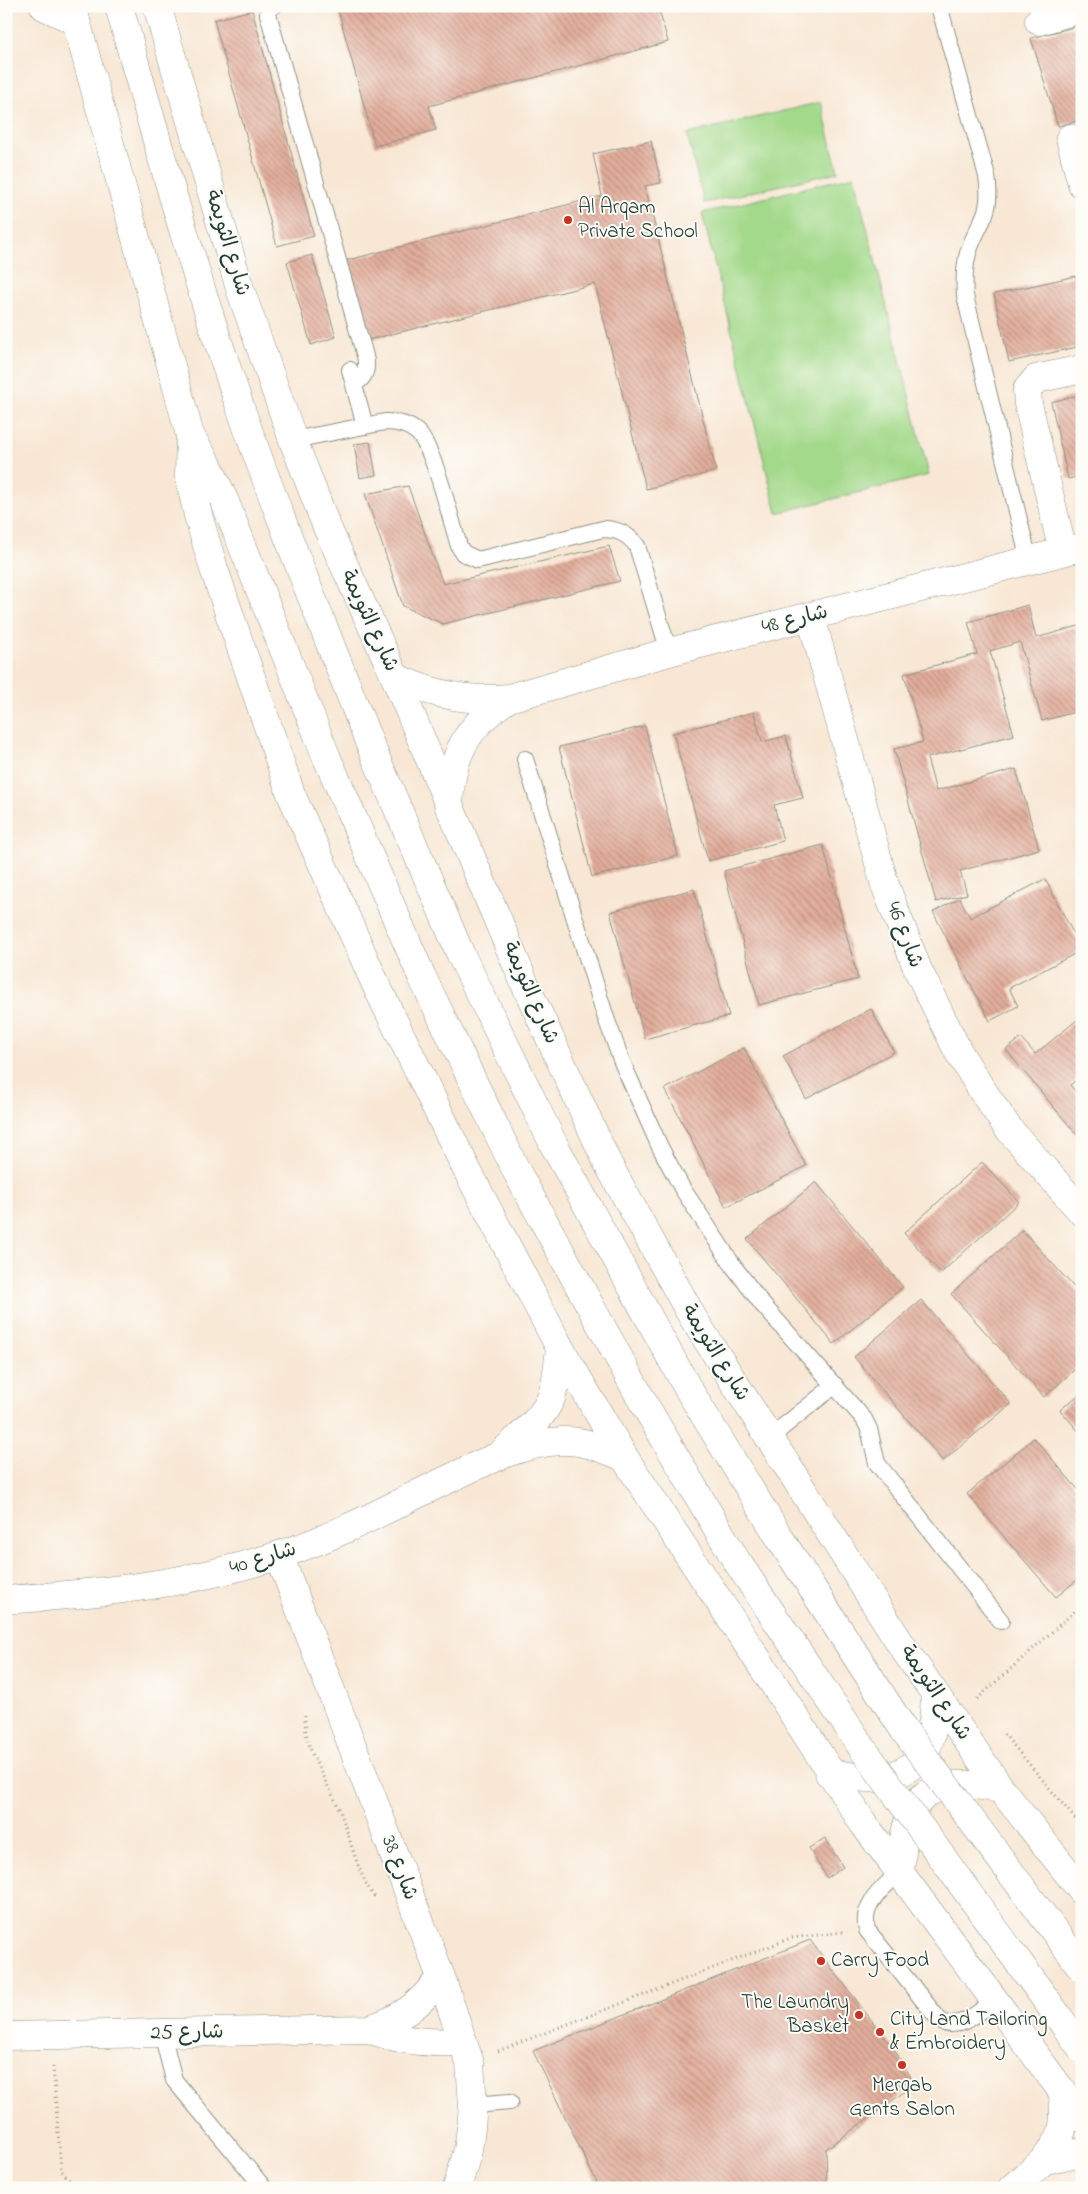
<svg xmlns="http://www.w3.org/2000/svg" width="1088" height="2194" font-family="'Indie Flower','Playpen Sans Arabic',sans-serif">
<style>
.garden{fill:#a3d98a;stroke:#618b5f}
.building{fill:url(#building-back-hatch)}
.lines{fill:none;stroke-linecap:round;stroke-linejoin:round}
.service-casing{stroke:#8c9284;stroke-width:18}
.minor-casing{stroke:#8c9284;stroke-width:29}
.tertiary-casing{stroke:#8c9284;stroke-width:29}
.path{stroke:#8c9284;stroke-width:3;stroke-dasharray:1 4;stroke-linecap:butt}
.service{stroke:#fff;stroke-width:16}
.minor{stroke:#fff;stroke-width:28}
.tertiary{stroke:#fff;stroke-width:28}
.tertiary-bridge-casing{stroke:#8c9284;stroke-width:29;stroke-linecap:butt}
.tertiary-bridge{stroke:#fff;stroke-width:28}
.poi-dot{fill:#c8321e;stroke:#fdfcf7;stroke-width:2}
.labels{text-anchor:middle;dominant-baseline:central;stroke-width:4;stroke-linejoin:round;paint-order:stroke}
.poi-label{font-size:21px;fill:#1f3d34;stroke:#fdfcf7;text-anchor:start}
.street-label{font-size:21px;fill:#1f3d34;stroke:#fdfcf7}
</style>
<defs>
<pattern id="building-back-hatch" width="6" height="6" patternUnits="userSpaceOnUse" patternTransform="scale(1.25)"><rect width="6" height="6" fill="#e3ad9b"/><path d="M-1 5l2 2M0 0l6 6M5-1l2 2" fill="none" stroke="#b78e7f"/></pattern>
</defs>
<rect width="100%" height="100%" fill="#fdfcf7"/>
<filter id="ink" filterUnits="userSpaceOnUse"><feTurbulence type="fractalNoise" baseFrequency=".02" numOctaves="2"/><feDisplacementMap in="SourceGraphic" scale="10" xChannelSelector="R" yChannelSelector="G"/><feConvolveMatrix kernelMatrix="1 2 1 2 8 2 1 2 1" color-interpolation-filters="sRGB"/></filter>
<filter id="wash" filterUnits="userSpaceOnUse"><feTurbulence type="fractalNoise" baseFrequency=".0096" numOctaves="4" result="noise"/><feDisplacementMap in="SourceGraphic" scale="20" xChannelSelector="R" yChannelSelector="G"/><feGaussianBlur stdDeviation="1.12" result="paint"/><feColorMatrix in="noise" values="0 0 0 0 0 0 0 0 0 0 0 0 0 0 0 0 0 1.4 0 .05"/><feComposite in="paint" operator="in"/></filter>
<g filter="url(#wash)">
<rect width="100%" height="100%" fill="#f8e7d4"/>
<path class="garden" d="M 821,102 L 838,172 L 704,203 L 687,134 Z
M 854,176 L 929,475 L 777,513 L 702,213 Z"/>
<g id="blocks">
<path class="building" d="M 337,6 L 658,6 L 668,42 L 429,106 L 436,130 L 375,146 Z
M 252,10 L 314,236 L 277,246 L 214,20 Z
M 1082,25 L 1082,120 L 1058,126 L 1031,38 Z
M 651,141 L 661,183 L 645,186 L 716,471 L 646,489 L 595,284 L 364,341 L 344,261 L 602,196 L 593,154 Z
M 312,255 L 336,337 L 311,345 L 287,262 Z
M 1076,276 L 1082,302 L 1082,346 L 1009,362 L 994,294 Z
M 1082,394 L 1082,476 L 1068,479 L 1051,402 Z
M 370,442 L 376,475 L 360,478 L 354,444 Z
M 408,486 L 443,584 L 609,546 L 620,581 L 443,624 L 403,606 L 365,494 Z
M 1028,605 L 1036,638 L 1082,625 L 1082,710 L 1042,721 L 1020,642 L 990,651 L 1014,735 L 927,758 L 936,791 L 1016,769 L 1039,849 L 960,871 L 967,894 L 936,902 L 894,749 L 923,742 L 904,674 L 977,654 L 968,622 Z
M 754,712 L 762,742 L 786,736 L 803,798 L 774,805 L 783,841 L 708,861 L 673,733 Z
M 645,726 L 678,856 L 592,877 L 559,747 Z
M 823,845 L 858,979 L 759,1005 L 724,871 Z
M 1045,879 L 1082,950 L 1009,988 L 1018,1006 L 990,1021 L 933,912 L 960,898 L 970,918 Z
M 694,889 L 729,1016 L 645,1039 L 610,912 Z
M 871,1009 L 894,1052 L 806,1099 L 783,1056 Z
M 1082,1016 L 1082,1076 L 1070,1085 L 1082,1099 L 1082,1141 L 1006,1050 L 1021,1038 L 1035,1054 Z
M 744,1048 L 806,1166 L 726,1207 L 665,1089 Z
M 982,1162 L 1019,1202 L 941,1273 L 904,1233 Z
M 816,1182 L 903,1287 L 834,1344 L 747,1239 Z
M 1022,1230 L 1082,1296 L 1082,1363 L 1044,1397 L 951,1294 Z
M 921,1300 L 1011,1404 L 943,1461 L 854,1357 Z
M 1082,1392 L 1082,1435 L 1060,1410 Z
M 1034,1438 L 1082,1494 L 1082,1576 L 1056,1597 L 967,1494 Z
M 825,1838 L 843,1867 L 827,1878 L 809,1848 Z
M 810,1940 L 896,2052 L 915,2084 L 826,2149 L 827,2184 L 824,2188 L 591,2188 L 597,2183 L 533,2051 Z"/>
</g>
</g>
<g filter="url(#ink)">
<use href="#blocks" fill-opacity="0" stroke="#8c9284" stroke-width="1"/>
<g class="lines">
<defs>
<path id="service" d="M 274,6 L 269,8 L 268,14 L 365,356 C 368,369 365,378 354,384
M 939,6 L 987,176 C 993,217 979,219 968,253 C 964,268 964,281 965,296 L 1029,561
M 350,370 L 365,426
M 293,440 L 385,422 C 397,422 408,424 417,432 C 434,447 451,521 459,546 L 463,553 L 478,560 L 603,529 C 618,529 628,534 637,546 L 669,652
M 525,759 L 606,1018 L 622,1062 L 660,1147 L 682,1188 L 734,1267 L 762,1304 L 864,1419 L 869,1429 L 877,1463 L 1001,1621
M 769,1438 L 835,1385
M 900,1871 C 884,1888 860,1904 867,1930 L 940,2021 C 960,2032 979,2011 996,2000
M 162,2033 L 174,2080 L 264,2188
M 473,2105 L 510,2102"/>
<path id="minor" d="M 44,6 L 76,21
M 1039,21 L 1082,8
M 1070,138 L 1082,184
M 1063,552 L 1028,404 L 1027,390 L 1036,379 L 1082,369
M 811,617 L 885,885 L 918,970 L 958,1051 L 982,1090 L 1008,1128 L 1082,1212
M 395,677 C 432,695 468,702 509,698 L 669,652 L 1082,547
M 449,807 C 450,756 467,725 509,698
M 503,1452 C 520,1436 542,1420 551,1398 C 557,1382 558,1364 560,1348
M 279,1555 L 441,1977 L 470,2063 L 473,2105 L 471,2128 L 468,2150 L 457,2188
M 6,1600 C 100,1593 189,1585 279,1555 C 333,1538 383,1511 434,1486 C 475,1467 516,1443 562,1441 C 584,1440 604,1449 624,1457
M 368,2029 C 400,2041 429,2045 463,2041
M 6,2036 L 368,2029 C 400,2020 421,2004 441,1977
M 1045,2160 L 1082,2152
M 1012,2188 C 1032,2171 1058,2153 1063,2126 C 1065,2114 1063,2102 1063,2091"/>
<path id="tertiary" d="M 72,6 L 190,435 L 209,467 L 225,502 L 327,758
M 119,6 C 158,146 197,285 245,421 C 283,529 327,635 369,742
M 157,6 L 240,289 L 293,440 L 326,525 L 395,677 L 524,982 L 608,1164 L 693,1318 L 906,1652 L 1001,1789 L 1082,1891
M 190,435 L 189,476 L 198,515 L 214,569 L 291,794 L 377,987 L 466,1168 L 560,1348 L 624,1457 L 783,1698 L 863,1823 L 1082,2118
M 829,1773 C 857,1777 887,1785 911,1766 C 918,1760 925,1753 928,1745 C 934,1729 934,1711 935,1694
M 900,1871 C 906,1797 922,1774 1001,1789"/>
</defs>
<use href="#service" class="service-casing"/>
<use href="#minor" class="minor-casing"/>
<use href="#tertiary" class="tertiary-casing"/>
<path class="path" d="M 977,1699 L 1082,1605
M 305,1715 C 303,1750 327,1780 340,1811 C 351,1840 357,1874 376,1899
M 1004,1734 L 1082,1827
M 498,2051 L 791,1938 L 843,1932
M 53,2067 L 61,2170 L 76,2188"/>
<use href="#service" class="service"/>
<use href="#minor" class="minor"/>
<use href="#tertiary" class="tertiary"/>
<defs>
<path id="tertiary-bridge" d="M 369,742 L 461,955 L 554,1145 L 687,1387 L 781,1540 L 904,1730 L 1082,1968
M 327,758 L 422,977 L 518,1174 L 643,1402 L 736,1560 L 863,1749 L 1082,2049"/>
</defs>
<use href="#tertiary-bridge" class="tertiary-bridge-casing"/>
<use href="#tertiary-bridge" class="tertiary-bridge"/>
</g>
</g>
<g class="poi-dot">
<circle cx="568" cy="220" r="5"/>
<circle cx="821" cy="1961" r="5"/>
<circle cx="859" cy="2015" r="5"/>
<circle cx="880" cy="2032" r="5"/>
<circle cx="902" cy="2065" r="5"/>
</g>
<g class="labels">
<g class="poi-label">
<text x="578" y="208">Al Arqam<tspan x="578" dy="24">Private School</tspan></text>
<text x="831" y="1961">Carry Food</text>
<text x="849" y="2003" text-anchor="end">The Laundry<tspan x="849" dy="24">Basket</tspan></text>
<text x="890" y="2020">City Land Tailoring<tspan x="890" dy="24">&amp; Embroidery</tspan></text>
<text x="902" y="2086" text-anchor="middle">Merqab<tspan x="902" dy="24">Gents Salon</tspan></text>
</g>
<g class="street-label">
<text transform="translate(227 243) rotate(73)">شارع الثويمة</text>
<text transform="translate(795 620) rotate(-14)">شارع 48</text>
<text transform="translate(369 621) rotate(65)">شارع الثويمة</text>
<text transform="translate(904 935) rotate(69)">شارع 46</text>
<text transform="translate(530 993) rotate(66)">شارع الثويمة</text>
<text transform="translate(715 1353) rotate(58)">شارع الثويمة</text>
<text transform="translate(263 1559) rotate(-17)">شارع 40</text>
<text transform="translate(935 1693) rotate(56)">شارع الثويمة</text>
<text transform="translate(399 1868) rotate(69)">شارع 38</text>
<text transform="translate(187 2033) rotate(-1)">شارع 25</text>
</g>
</g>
<rect width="1088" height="2194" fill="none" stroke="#fdfcf7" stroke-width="25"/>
</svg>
